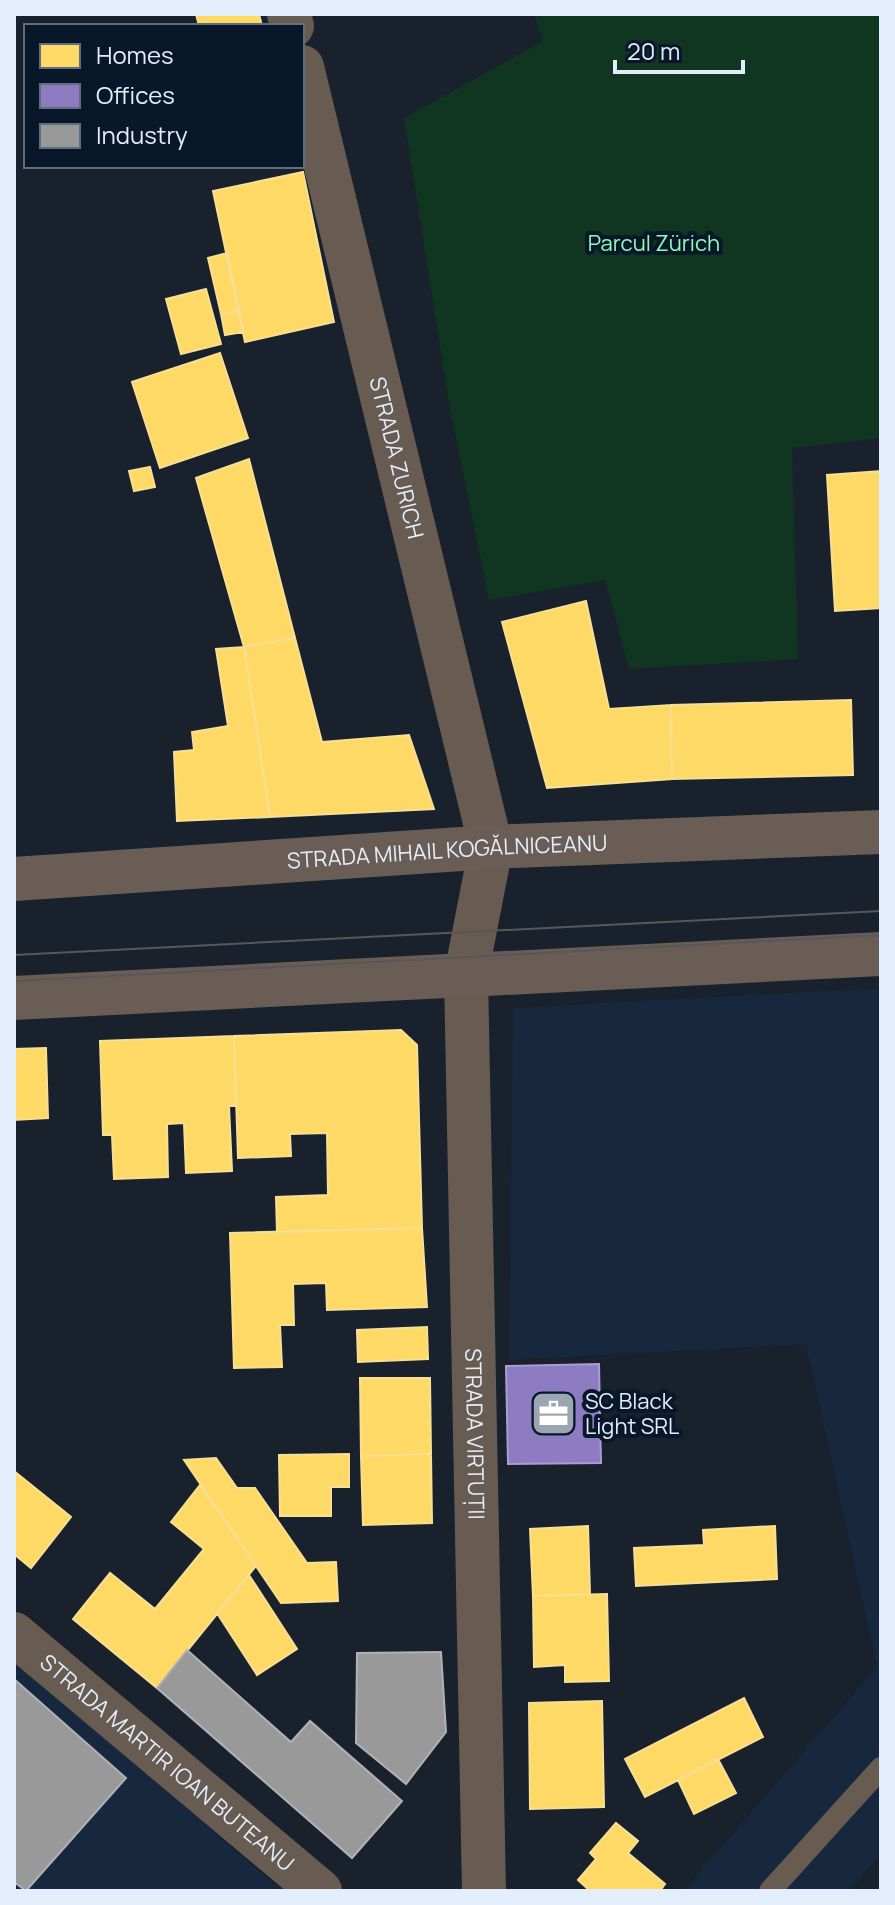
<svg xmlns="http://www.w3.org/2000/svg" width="895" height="1905" font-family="Manrope,sans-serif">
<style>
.built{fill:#16273e}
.green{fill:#103621}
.homes{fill:#ffd966;stroke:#f7df93;stroke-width:2}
.offices{fill:#8e7cc3;stroke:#a89ed4;stroke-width:2}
.industry{fill:#999;stroke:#afb2b6;stroke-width:2}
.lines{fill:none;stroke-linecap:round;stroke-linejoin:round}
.lane{stroke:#675b52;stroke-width:22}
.street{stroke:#675b52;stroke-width:44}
.secondary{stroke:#695d56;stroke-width:44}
.tram{stroke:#595758;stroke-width:2}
.labels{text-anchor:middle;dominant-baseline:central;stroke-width:8;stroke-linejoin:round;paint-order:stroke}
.park-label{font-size:22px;fill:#91fab3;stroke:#08172a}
.street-label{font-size:22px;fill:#e3edfb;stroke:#08172a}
.poi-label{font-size:22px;fill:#e3edfb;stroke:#08172a;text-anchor:start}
</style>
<rect width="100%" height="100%" fill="#19212c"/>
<path class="built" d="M 881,988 L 881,1855 L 849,1891 L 683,1891 L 877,1667 L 806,1344 L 509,1360 L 513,1008 Z
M 14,1659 L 282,1891 L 14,1891 Z"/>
<path class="green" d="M 534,14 L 881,14 L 881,438 L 792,448 L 798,659 L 629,669 L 605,580 L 489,600 L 449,403 L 404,118 L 543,41 Z"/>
<path class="homes" d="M 196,14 L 259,14 L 262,26 L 199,26 Z
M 303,172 L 334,322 L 245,342 L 213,191 Z
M 227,253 L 239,310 L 221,314 L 208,258 Z
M 206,289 L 221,344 L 181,354 L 166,299 Z
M 239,310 L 243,332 L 225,335 L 221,314 Z
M 220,353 L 248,438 L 160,468 L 132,382 Z
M 249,459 L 295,638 L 244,647 L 196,478 Z
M 150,467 L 155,487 L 134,491 L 129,471 Z
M 881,471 L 881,608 L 835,611 L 827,475 Z
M 586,601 L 609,709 L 671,705 L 672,779 L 547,788 L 502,622 Z
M 295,638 L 322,742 L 409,735 L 434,809 L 270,817 L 244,647 Z
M 244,647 L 270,817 L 177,821 L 174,752 L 194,750 L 192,732 L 228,726 L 216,649 Z
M 851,700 L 853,775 L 672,779 L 671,705 Z
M 401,1030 L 417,1045 L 422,1228 L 277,1232 L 276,1197 L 328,1195 L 327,1133 L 290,1134 L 291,1156 L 238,1158 L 234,1036 Z
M 234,1036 L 236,1105 L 229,1106 L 232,1171 L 186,1173 L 184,1123 L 167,1124 L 168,1177 L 114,1179 L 112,1135 L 103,1135 L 100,1041 Z
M 46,1048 L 48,1118 L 14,1120 L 14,1049 Z
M 422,1228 L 427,1307 L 327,1310 L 326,1283 L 293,1284 L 294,1325 L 280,1325 L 282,1367 L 234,1368 L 230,1233 Z
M 427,1327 L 428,1359 L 358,1362 L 357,1330 Z
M 360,1378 L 430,1378 L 431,1454 L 361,1456 Z
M 349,1454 L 349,1487 L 331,1487 L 331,1516 L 280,1516 L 279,1455 Z
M 431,1454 L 432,1523 L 363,1525 L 361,1456 Z
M 216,1458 L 237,1488 L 255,1488 L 307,1563 L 336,1562 L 338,1601 L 281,1603 L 184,1460 Z
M 14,1471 L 71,1517 L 31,1568 L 14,1554 Z
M 200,1485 L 256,1566 L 157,1688 L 73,1619 L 110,1573 L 155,1609 L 204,1549 L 171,1522 Z
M 588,1526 L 590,1594 L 533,1596 L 530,1529 Z
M 775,1526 L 777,1579 L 636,1586 L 634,1548 L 704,1545 L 703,1530 Z
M 249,1575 L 297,1649 L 257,1675 L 217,1613 Z
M 607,1594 L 609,1681 L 565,1682 L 565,1665 L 534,1667 L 533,1596 Z
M 744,1698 L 763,1737 L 645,1797 L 625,1759 Z
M 602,1701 L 604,1807 L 530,1809 L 529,1703 Z
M 718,1759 L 736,1793 L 694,1814 L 678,1780 Z
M 616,1823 L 638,1841 L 628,1853 L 665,1884 L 660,1891 L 590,1891 L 578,1880 L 596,1859 L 590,1853 Z"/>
<path class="offices" d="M 599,1364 L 601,1463 L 508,1464 L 506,1366 Z"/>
<path class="industry" d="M 187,1650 L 291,1742 L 310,1721 L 402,1801 L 352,1858 L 157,1688 Z
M 441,1652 L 446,1732 L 406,1784 L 356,1743 L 357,1653 Z
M 14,1679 L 126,1778 L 26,1891 L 14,1882 Z"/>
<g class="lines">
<path class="lane" d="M 770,1891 L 881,1768"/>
<g class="street">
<path d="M 289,14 L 292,26"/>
<path id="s1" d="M 302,67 L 491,847 L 466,975 L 484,1891"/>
<path id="s2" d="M 14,1634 L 320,1891"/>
</g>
<g class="secondary">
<path id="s3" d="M 14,879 L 491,847 L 881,832"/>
<path d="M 14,998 L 881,954"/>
</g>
<path class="tram" d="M 14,955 L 881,911
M 14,981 L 881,935"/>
</g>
<defs>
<symbol id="office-square" viewBox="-11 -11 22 22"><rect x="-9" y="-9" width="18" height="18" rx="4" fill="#9ca6b3" stroke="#08172a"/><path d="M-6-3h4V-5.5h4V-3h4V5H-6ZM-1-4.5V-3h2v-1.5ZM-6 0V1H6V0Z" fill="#fff"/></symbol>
</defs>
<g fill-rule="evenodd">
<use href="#office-square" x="528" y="1388" width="51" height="51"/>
</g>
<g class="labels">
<g class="park-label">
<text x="654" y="243">Parcul Zürich</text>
</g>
<g class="street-label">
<text stroke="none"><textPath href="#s1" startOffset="402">STRADA ZURICH</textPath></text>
<text stroke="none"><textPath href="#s3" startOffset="434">STRADA MIHAIL KOGĂLNICEANU</textPath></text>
<text stroke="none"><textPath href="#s1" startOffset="1392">STRADA VIRTUȚII</textPath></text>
<text stroke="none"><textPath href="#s2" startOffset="200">STRADA MARTIR IOAN BUTEANU</textPath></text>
</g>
<g class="poi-label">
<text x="585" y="1401">SC Black<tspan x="585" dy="25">Light SRL</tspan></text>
</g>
</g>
<rect width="895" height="1905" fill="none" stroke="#e3edfb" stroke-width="32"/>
<rect x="24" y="24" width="280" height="144" fill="#08172a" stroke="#606d7e" stroke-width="2"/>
<rect x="40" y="44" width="40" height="24" fill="#ffd966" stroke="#606d7e" stroke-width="2"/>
<text x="96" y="64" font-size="24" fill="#e3edfb">Homes</text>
<rect x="40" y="84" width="40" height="24" fill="#8e7cc3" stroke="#606d7e" stroke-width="2"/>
<text x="96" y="104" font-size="24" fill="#e3edfb">Offices</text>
<rect x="40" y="124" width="40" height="24" fill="#999999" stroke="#606d7e" stroke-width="2"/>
<text x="96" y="144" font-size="24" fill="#e3edfb">Industry</text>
<path d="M615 60v12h128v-12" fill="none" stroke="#e3edfb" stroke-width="4"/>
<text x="627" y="60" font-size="24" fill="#e3edfb" stroke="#08172a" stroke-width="6" paint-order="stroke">20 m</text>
</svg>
